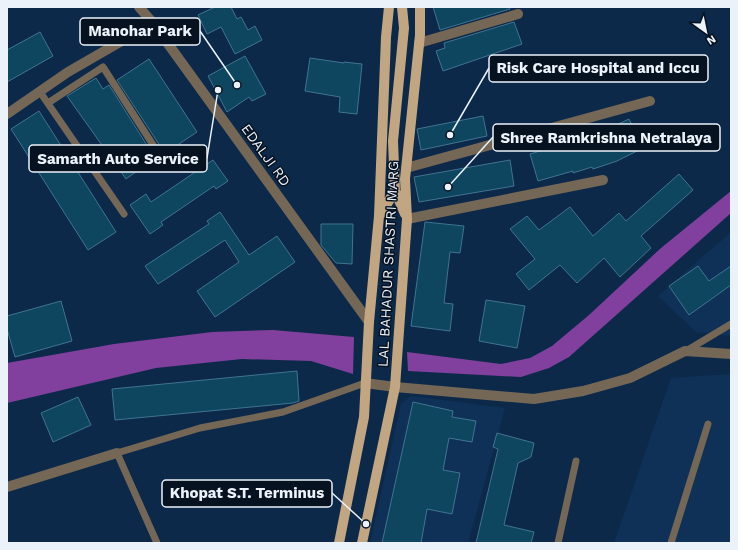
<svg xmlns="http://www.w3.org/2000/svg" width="738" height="550" font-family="'Work Sans',sans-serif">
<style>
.built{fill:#0f3158}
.water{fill:#81409d}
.building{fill:#0e455f;stroke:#417490}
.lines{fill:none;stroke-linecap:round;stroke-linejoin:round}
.service{stroke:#756756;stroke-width:7}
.minor{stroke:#756756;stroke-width:10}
.tertiary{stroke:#756756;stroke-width:10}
.primary{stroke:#c1a681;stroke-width:10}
.labels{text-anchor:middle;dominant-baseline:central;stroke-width:3;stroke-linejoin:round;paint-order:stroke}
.street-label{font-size:14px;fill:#ebf2fa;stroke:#061220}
.leader{fill:none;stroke:#ebf2fa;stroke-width:1.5}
.callout-dot{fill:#ebf2fa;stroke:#061220;stroke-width:1.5}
.callout{fill:#061220;stroke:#ebf2fa;stroke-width:1.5}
.callout-label{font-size:15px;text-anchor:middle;font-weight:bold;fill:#ebf2fa}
</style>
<rect width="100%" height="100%" fill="#0c294a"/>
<path class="built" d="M 731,232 L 731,336 L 696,332 L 658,296 Z
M 731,374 L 731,543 L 614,543 L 671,378 Z
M 411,396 L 505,408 L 468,543 L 370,543 L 401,404 Z"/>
<path class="water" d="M 731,191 L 731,213 L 569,357 L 549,368 L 521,377 L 408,371 L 407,352 L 501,364 L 530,358 L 552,346 L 589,315 L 661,248 Z
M 273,330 L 354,337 L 353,374 L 311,361 L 242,359 L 156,368 L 7,403 L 7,363 L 114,344 L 212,332 Z"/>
<path class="building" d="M 215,7 L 231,7 L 237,19 L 241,17 L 248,30 L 255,26 L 262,40 L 235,54 L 221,27 L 207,34 L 198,15 Z
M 433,7 L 509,7 L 510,9 L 440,30 Z
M 514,22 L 522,44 L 443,71 L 436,51 L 445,48 L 444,43 Z
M 40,32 L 53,56 L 7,82 L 7,50 Z
M 245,56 L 266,94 L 252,101 L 249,97 L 227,112 L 208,76 Z
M 310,58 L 344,63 L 344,62 L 362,64 L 357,114 L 339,112 L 340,97 L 305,91 Z
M 149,59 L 197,132 L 167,152 L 166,151 L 164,152 L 117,80 Z
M 96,78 L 103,89 L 109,85 L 155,158 L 126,179 L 67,96 Z
M 39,111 L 116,232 L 88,250 L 11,129 Z
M 483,116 L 487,136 L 421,150 L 417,129 Z
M 629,119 L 643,148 L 617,161 L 593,169 L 592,167 L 573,173 L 573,171 L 538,181 L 530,154 L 564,144 L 608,129 Z
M 213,160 L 228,181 L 216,189 L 214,186 L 161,222 L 163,225 L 150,234 L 130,205 L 146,194 L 151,202 Z
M 510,160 L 514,186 L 419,202 L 414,177 Z
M 679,174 L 693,190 L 641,236 L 651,248 L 620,277 L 604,258 L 577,283 L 560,265 L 529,290 L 516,274 L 535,259 L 510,229 L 527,216 L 539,230 L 570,207 L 593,236 L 619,213 L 626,221 Z
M 220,212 L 249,255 L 277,236 L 295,262 L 215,317 L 197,291 L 239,262 L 225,240 L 158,284 L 145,266 L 209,224 L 207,221 Z
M 425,222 L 464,226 L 460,253 L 450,252 L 444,303 L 453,304 L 450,331 L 411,326 Z
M 321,224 L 353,224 L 352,264 L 336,263 L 321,245 Z
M 698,266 L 709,281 L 731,266 L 731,285 L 689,315 L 669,286 Z
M 486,300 L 525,306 L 517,348 L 479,341 Z
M 61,301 L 72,341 L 15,357 L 7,329 L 7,316 Z
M 297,371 L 299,401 L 293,403 L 115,420 L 112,389 Z
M 78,397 L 91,425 L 53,442 L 41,413 Z
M 413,402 L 453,411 L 452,417 L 476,421 L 472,442 L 449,438 L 443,470 L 460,473 L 452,514 L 427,509 L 421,543 L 382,543 Z
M 497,433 L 534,443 L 531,457 L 518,463 L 504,525 L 534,532 L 531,543 L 476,543 L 498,449 L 493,447 Z"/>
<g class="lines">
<path class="service" d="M 40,92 L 124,214
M 48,103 L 103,67 L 164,162
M 686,351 L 731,324
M 157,543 L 117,453 L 200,428 L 283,412 L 365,383
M 558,543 L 576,461
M 671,543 L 708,424"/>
<path class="minor" d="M 139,7 L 153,23 L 369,322
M 419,43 L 518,14
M 7,114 L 68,72 L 153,23
M 406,168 L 650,101
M 407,219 L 603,180
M 7,487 L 117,453"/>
<path class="tertiary" d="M 365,383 L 395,387 L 534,399 L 583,391 L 630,378 L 685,351 L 731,354"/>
<path class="primary" d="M 402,7 L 404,28 L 393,141 L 395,191 L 405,214
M 380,215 L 395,191
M 339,543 L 364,417 L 369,322 L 379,216 L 386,37 L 389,7
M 362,543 L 395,387 L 407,219 L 405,179 L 420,35 L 420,7"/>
</g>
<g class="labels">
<g class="street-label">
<text transform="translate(266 155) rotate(54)">EDALJI RD</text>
<text transform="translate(388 264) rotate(-87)">LAL BAHADUR SHASTRI MARG</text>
</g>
</g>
<path class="leader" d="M237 85L200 31M450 135L489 68M448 187L493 137M218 90L207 158M366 524L332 493"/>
<g class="callout-dot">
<circle cx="237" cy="85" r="4"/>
<circle cx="450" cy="135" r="4"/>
<circle cx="448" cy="187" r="4"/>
<circle cx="218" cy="90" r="4"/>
<circle cx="366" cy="524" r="4"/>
</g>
<g class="callout">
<rect x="80" y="18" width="120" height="27" rx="4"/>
<rect x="489" y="55" width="219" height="27" rx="4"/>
<rect x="493" y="124" width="227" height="27" rx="4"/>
<rect x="29" y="145" width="178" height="27" rx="4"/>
<rect x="162" y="480" width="170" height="27" rx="4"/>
</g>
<g class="callout-label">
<text x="140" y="36">Manohar Park</text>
<text x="598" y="73">Risk Care Hospital and Iccu</text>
<text x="606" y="143">Shree Ramkrishna Netralaya</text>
<text x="118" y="164">Samarth Auto Service</text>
<text x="247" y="498">Khopat S.T. Terminus</text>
</g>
<rect width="738" height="550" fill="none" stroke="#ebf2fa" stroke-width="16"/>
<g transform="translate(706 32) rotate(147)" stroke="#061220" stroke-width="3" paint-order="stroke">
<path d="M0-3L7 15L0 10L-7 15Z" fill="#ebf2fa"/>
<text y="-6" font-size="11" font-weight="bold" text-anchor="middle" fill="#ebf2fa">N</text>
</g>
</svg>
